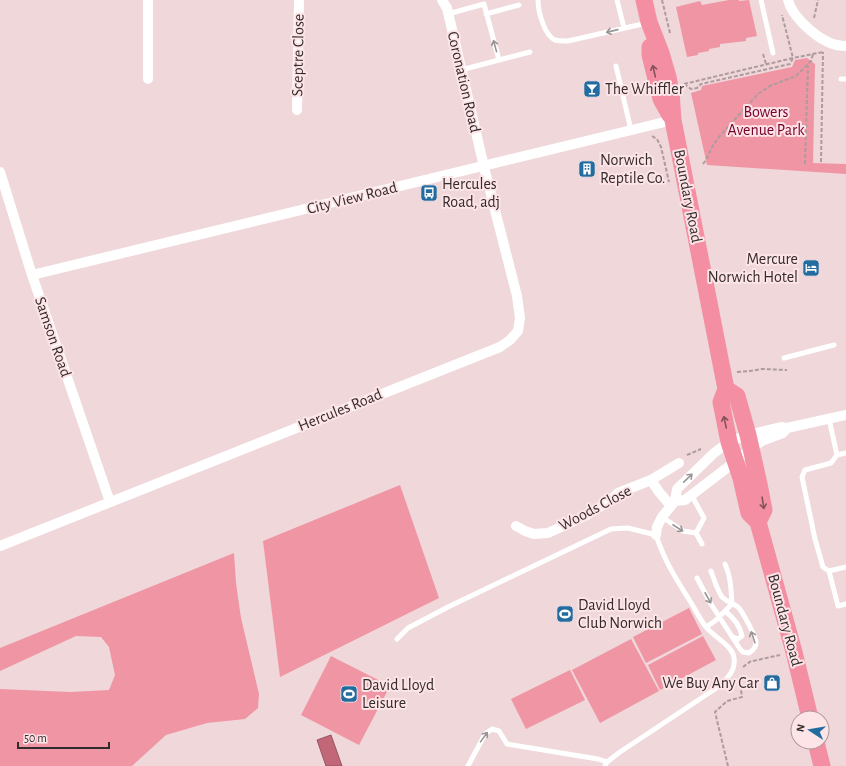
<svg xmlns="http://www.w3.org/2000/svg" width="846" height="766" font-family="'Alegreya Sans',sans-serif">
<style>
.green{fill:#f095a4}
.water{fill:#c26777;stroke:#975560}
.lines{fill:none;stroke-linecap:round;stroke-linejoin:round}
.path{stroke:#ae9b9e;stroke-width:2;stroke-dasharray:4 2;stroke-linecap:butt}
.service{stroke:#fff;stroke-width:5}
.minor{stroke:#fff;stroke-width:10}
.trunk{stroke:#f48ea2;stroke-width:17}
.oneway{stroke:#9a9596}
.oneway2{stroke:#81535b}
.labels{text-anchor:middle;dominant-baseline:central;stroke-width:4;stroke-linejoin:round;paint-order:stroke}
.street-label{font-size:16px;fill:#342b2c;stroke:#fde4e7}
.poi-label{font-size:16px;fill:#342b2c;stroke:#fde4e7;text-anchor:start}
.park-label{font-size:16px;fill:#78002d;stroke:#fde4e7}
</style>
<rect width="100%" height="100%" fill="#efd7da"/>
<path class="green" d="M 729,0 L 739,0 L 739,1 L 749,0 L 757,36 L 746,38 L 746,41 L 720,44 L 720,47 L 709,49 L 709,51 L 698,53 L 698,55 L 687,57 L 676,7 L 700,1 L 702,5 Z
M 807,58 L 815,64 L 813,163 L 846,164 L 846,174 L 707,165 L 691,93 L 701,90 L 702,86 L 792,67 L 795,60 Z
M 400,485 L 439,598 L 280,677 L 263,541 Z
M 234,553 L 236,583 L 241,618 L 259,694 L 258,708 L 245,719 L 207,723 L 166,735 L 132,766 L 0,766 L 0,689 L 70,692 L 109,690 L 115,675 L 109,647 L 101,637 L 76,636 L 0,671 L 0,648 Z
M 689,608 L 702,634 L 646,663 L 633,637 Z
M 703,636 L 716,660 L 660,690 L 648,665 Z
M 631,639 L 659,691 L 600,723 L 572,670 Z
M 331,656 L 390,686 L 359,745 L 301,715 Z
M 570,670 L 585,700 L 526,729 L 511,699 Z"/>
<path class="water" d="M 331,735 L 342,766 L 326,766 L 317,740 Z"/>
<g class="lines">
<path class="path" d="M 662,0 L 670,33
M 814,18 L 818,0
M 763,54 L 766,64
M 684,84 L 691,89 L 697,88 L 701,84 L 790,64 L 793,58 L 782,15
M 684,84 L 793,58 L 823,52
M 652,136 L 657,139 L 661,147 L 669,182
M 821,162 L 823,52
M 703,164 L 706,160 L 712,147 L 718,138 L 758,94 L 770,86 L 796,76 L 811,61 L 813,54
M 805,164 L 808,66
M 737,372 L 750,371 L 762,369 L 787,370
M 687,455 L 701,449
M 753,661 L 780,655
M 743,667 L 751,661
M 728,766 L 715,712 L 727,701 L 742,697 L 739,677"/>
<path class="service" d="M 538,0 C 538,11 544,35 555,40 C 559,41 564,41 568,41 L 647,23
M 617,0 L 624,28
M 761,0 L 773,53
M 448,14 L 484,4 L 499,60 L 461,70
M 486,14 L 519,5
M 499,60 L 530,52
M 616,66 L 631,130
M 841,79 L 846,79
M 784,358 L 834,345
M 829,419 L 837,455 L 846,453
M 837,455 L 831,463 L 805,470 L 802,477 L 815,539 L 823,567 L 829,571 L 838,606 L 846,604
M 692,496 L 704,518 L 696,533
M 662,517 L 683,531 L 696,533
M 696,533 L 702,544
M 829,571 L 846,567
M 697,578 L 711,604 L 740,649 L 743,652 L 749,653 C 752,651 756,648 756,643 C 756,637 743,612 738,607 C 733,603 727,602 722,597 C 717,590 714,579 711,571
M 725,611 C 734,618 740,625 742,636 L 738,639 L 733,637
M 706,627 L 715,621 L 732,604 C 731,590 731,577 725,564
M 397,639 L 408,628 L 448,607 L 611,529 L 628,528 L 656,535 C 664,560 676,579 690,601 C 695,609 700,619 706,627 C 714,637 733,646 734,658 C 736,670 728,677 721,685 L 620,752 L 607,762 L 605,766
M 468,766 L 485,734 L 492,729 L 499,731 L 507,744 L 598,759 L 607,762"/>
<path class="minor" d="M 148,0 L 148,79
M 788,0 C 792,16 813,35 828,42 C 834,45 840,46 846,46
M 297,110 L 299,0
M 0,172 L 32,275 L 110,502
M 32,275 L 673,120
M 651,480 L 679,463
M 675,501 L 685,500 L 736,461 L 751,448 L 764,440 L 783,433 L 787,428
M 516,526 L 525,531 L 534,534 L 548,533 L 585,516 L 611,500 L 618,493 L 651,480 L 659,492 L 671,506
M 656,535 L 657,527 L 662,517 L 675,501 L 677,489 L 714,453 L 729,442 L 748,435 L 781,427 L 787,428 L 846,415
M 0,546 L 500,347 L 510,340 L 518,331 L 520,318 L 517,296 L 485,171 L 447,8 L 442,0"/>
<path class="trunk" d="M 644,0 L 649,22 L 661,53 L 668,77 L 671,92 L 673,120 L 726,389 L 721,402 L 729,442 L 741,478 L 749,513 L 758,522 L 794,652 L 810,718
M 650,47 L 650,55 L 661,99 L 670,115
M 726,389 L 737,396 L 748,435 L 759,484 L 764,510 L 758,522
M 816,742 L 822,766"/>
</g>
<defs><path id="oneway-shaft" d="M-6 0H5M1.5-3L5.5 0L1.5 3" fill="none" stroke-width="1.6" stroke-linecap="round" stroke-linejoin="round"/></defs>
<g class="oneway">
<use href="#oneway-shaft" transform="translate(612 31) rotate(167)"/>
<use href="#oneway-shaft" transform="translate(495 46) rotate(-105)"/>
<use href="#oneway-shaft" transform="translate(688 478) rotate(-44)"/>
<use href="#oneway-shaft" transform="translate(678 528) rotate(33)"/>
<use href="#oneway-shaft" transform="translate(708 598) rotate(61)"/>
<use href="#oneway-shaft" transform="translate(753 637) rotate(-109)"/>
<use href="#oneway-shaft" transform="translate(484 737) rotate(-54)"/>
</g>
<g class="oneway2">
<use href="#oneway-shaft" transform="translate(654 71) rotate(-103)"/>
<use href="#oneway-shaft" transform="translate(725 422) rotate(-102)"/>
<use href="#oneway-shaft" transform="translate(763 503) rotate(81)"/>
</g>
<defs>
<symbol id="bar-square" viewBox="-11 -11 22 22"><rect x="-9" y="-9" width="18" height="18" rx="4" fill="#226c9f" stroke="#fde4e7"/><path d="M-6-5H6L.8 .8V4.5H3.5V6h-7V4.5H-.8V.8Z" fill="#fff"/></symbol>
<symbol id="building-square" viewBox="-11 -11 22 22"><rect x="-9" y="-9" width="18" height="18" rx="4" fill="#226c9f" stroke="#fde4e7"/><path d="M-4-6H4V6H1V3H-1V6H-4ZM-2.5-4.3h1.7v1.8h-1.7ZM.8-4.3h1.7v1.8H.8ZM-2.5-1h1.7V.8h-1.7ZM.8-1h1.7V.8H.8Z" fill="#fff"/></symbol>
<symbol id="bus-square" viewBox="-11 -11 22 22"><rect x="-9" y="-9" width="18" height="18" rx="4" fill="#226c9f" stroke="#fde4e7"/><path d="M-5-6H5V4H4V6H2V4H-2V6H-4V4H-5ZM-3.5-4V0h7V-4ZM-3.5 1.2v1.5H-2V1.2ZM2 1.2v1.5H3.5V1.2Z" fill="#fff"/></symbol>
<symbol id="hotel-square" viewBox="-11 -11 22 22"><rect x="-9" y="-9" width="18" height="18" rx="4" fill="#226c9f" stroke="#fde4e7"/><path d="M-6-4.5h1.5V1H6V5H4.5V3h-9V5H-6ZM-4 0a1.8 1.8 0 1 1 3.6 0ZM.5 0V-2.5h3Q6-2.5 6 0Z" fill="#fff"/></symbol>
<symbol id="stadium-square" viewBox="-11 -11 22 22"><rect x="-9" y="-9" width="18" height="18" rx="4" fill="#226c9f" stroke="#fde4e7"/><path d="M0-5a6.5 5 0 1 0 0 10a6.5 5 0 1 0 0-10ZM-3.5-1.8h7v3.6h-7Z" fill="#fff"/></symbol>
<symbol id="shop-square" viewBox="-11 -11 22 22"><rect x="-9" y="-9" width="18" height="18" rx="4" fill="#226c9f" stroke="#fde4e7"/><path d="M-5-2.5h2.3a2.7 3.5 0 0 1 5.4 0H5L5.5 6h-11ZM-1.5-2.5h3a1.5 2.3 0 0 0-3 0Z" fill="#fff"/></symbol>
</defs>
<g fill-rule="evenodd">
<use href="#bar-square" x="582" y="79" width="20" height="20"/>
<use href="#building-square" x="577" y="159" width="20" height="20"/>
<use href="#bus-square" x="419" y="183" width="20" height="20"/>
<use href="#hotel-square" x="801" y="258" width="20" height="20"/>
<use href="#stadium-square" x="555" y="604" width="20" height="20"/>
<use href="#shop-square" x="762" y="673" width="20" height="20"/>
<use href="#stadium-square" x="339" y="684" width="20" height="20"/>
</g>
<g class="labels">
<g class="street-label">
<text transform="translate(298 55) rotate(-89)">Sceptre Close</text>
<text transform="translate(464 82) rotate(77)">Coronation Road</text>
<text transform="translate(688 196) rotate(79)">Boundary Road</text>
<text transform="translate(352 198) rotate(-14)">City View Road</text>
<text transform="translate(53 337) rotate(71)">Samson Road</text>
<text transform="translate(340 410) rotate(-22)">Hercules Road</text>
<text transform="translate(595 508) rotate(-28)">Woods Close</text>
<text transform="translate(785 620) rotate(75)">Boundary Road</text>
</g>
<g class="poi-label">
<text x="605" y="89">The Whiffler</text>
<text x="600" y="160">Norwich<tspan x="600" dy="18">Reptile Co.</tspan></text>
<text x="442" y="184">Hercules<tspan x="442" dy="18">Road, adj</tspan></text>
<text x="798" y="259" text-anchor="end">Mercure<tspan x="798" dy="18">Norwich Hotel</tspan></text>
<text x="578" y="605">David Lloyd<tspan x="578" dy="18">Club Norwich</tspan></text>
<text x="759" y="683" text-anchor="end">We Buy Any Car</text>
<text x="362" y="685">David Lloyd<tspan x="362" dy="18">Leisure</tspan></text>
</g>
<g class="park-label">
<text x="766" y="112">Bowers<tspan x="766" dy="18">Avenue Park</tspan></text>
</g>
</g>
<g transform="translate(810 730) rotate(282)"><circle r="19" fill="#fde4e7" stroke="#ad9a9c"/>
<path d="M0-3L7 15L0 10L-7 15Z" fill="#226c9f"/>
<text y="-6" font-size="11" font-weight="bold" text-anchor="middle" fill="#342b2c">N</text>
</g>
<path d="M18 742v6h91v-6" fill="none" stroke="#342b2c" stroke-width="2"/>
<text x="24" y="742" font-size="12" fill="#342b2c" stroke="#fde4e7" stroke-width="3" paint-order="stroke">50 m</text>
</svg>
